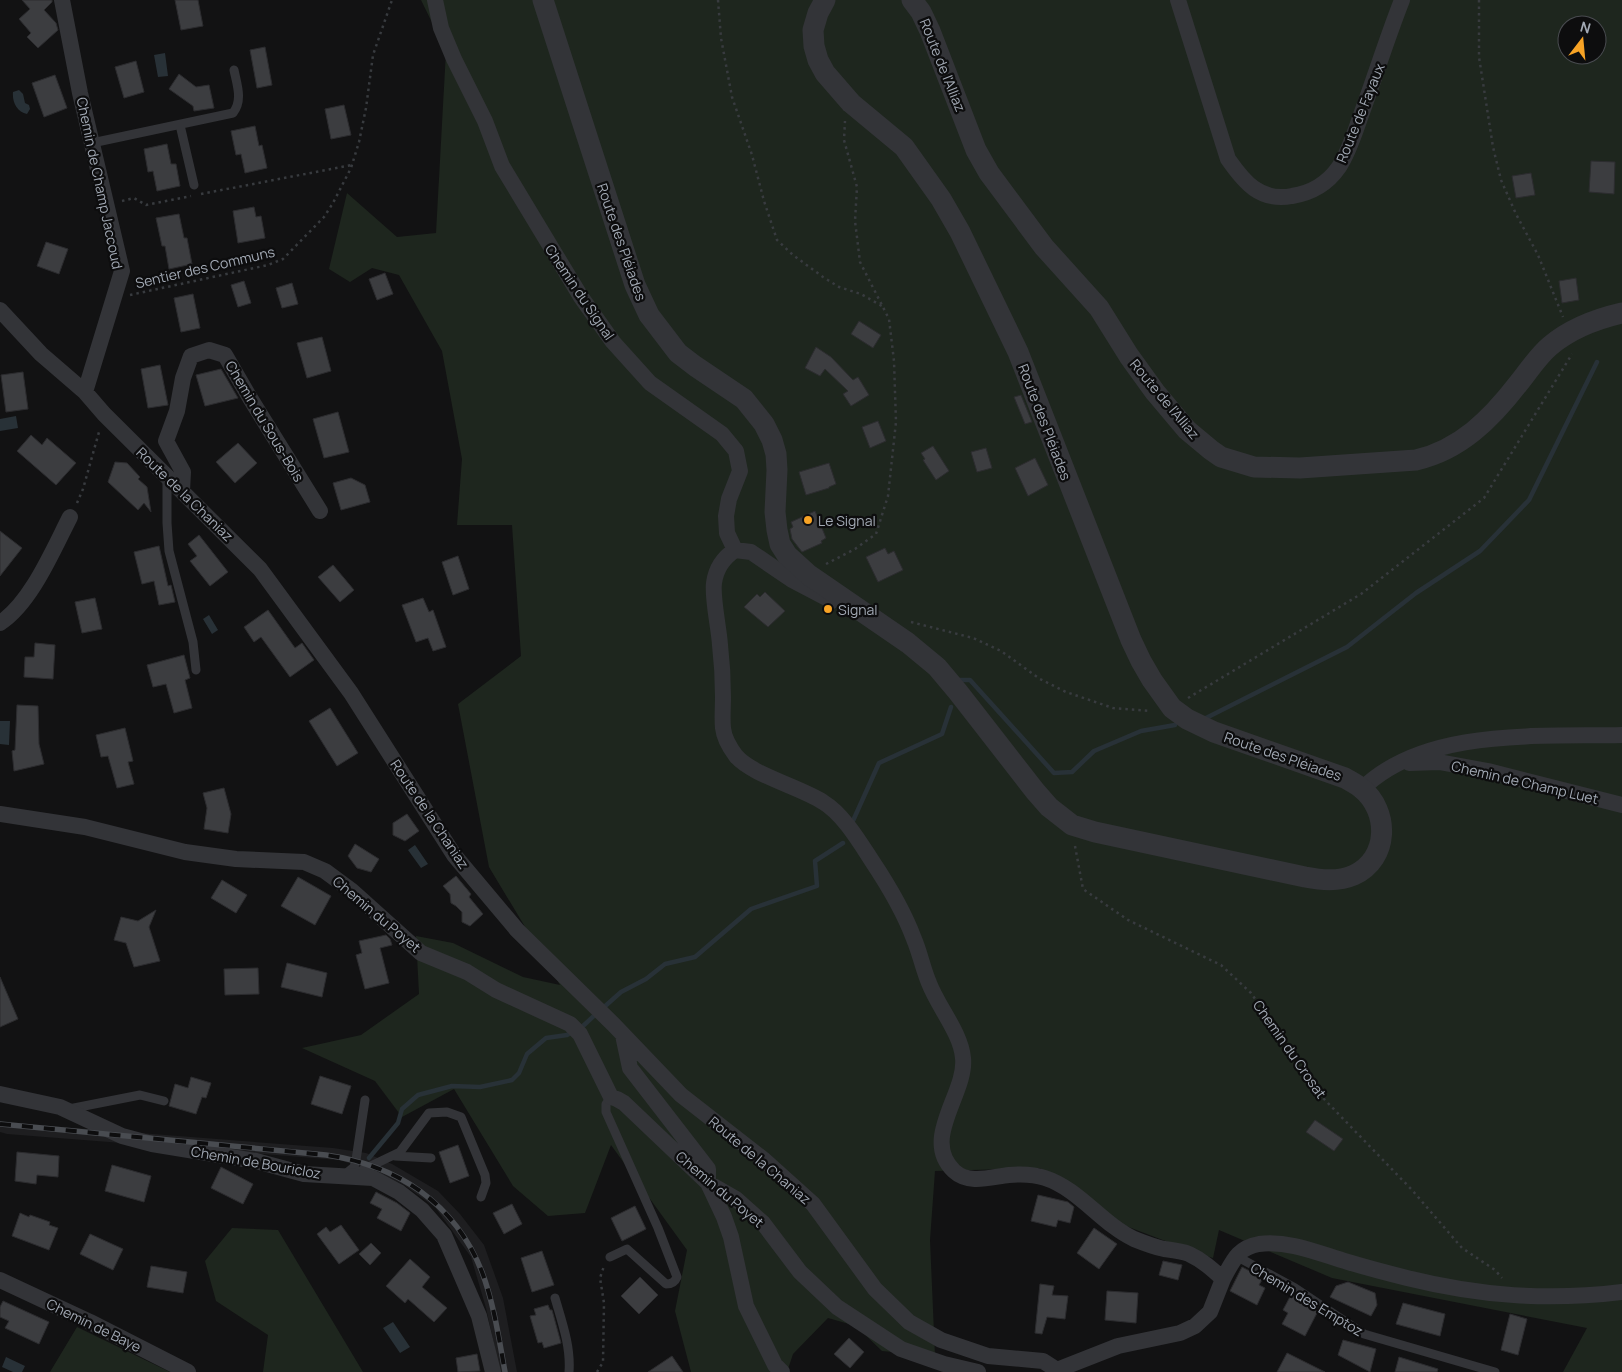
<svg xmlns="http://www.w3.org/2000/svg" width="1622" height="1372" font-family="Manrope,sans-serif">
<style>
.built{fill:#1e1e20}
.green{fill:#1e261e;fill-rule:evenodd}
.water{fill:#283137}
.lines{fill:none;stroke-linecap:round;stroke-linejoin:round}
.stream{stroke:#283137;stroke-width:4.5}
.building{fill:#3c3d40;stroke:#2c2c2f}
.path{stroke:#383b3f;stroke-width:2.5;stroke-dasharray:2.5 4;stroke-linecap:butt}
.service{stroke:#333438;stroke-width:9}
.minor{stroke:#333438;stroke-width:16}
.tertiary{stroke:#333438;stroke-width:21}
.rail-casing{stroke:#494c51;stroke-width:5.5}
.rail{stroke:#0d0d0e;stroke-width:4;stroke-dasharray:11;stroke-linecap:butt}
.poi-dot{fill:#f7a325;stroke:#0d0d0e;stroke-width:2}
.labels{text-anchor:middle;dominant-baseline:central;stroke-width:4.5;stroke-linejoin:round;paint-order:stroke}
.street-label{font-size:14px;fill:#a2a9b4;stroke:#0d0d0e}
.poi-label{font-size:14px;fill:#a2a9b4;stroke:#0d0d0e;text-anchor:start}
</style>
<rect width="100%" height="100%" fill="#121213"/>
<path class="built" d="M 0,1121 L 10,1123 L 333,1148 L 366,1153 L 392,1164 L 438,1191 L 460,1214 L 484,1245 L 503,1298 L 517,1372 L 500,1372 L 486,1308 L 471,1257 L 435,1207 L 404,1185 L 373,1170 L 339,1160 L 7,1134 L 0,1132 Z"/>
<path class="green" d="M 421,0 L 1622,0 L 1622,1372 L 1563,1372 L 1587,1328 L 1332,1278 L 1219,1230 L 1213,1258 L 1194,1252 L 1126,1226 L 1040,1168 L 935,1171 L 930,1240 L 935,1356 L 882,1351 L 856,1326 L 828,1318 L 793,1354 L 787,1372 L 691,1372 L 675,1311 L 687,1250 L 611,1145 L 585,1213 L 548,1216 L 513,1186 L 454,1089 L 402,1117 L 375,1081 L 302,1048 L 361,1035 L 419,994 L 416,936 L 453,943 L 523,977 L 560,985 L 489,867 L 458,704 L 521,656 L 512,525 L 457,525 L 462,459 L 442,351 L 399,275 L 372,268 L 350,282 L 329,269 L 347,193 L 397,237 L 436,233 L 446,51 ZM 1567,25 L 1597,25 L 1597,55 L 1567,55 Z
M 232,1228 L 278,1230 L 363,1372 L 263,1372 L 268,1335 L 216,1301 L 205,1261 Z
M 77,1327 L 170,1372 L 50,1372 Z"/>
<path class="water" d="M 165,53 L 168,76 L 158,77 L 154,55 Z
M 19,90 L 23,94 L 25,103 L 29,105 L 30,109 L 27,114 C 17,112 12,102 13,92 Z
M 16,416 L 18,428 L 0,431 L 0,419 Z
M 209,615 L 218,630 L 212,634 L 203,619 Z
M 0,721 L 10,721 L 9,745 L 0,744 Z
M 415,845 L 428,864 L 421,868 L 408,850 Z
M 393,1322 L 410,1347 L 400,1353 L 383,1328 Z
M 6,1357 L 25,1366 L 22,1372 L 13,1372 L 2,1367 Z"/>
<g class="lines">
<path class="stream" d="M 959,680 L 970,680 L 1054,773 L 1072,772 L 1094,751 L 1141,731 L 1175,725
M 1204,719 L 1347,647 L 1416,593 L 1480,551 L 1529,500 L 1597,362
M 852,823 L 879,763 L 942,734 L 951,707
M 603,1008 L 621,992 L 646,979 L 665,964 L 695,957 L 751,909 L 817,886 L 815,861 L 843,843
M 369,1158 L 398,1123 L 402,1109 L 418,1095 L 452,1086 L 480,1087 L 512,1080 L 519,1073 L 527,1054 L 546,1038 L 567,1035 L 583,1026 L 597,1013"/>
</g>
<path class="building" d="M 22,0 L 52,0 L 52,2 L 44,10 L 56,23 L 58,30 L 38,48 L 27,37 L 31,33 L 19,19 L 30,9 Z
M 175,0 L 198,0 L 203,26 L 181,30 Z
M 265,47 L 272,85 L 257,88 L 250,50 Z
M 136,61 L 144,92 L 124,98 L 115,67 Z
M 179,74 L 196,87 L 209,85 L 214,108 L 194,111 L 193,106 L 169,89 Z
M 55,75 L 67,108 L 44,117 L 32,83 Z
M 344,105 L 351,135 L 331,139 L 325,109 Z
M 255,126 L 259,146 L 262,145 L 267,168 L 245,173 L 241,154 L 236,155 L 231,131 Z
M 167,144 L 171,164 L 176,164 L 180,186 L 157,191 L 153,171 L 148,172 L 144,149 Z
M 1591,161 L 1615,162 L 1614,194 L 1589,192 Z
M 1531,173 L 1535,195 L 1516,198 L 1512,176 Z
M 254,207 L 256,217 L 261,216 L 265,238 L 238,243 L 233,211 Z
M 179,214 L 184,238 L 187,238 L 192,264 L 169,269 L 165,246 L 162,246 L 156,218 Z
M 46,242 L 68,249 L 59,274 L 37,266 Z
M 385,273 L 393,294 L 377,300 L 369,279 Z
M 1576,278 L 1579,300 L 1562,303 L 1559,281 Z
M 244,281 L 251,303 L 238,307 L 231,285 Z
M 292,283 L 298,304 L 282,308 L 276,288 Z
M 193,294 L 200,328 L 181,332 L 174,298 Z
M 859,321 L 881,335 L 873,348 L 851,334 Z
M 322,337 L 331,371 L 307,378 L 297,343 Z
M 816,347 L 831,357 L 853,380 L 858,377 L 869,395 L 851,406 L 843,394 L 848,391 L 825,369 L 820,376 L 805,368 Z
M 160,365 L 168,405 L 148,408 L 141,369 Z
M 221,369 L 238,398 L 205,406 L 196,375 Z
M 23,372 L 28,409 L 6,412 L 1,375 Z
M 1021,395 L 1032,422 L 1025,424 L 1014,397 Z
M 338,412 L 349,452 L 324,458 L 313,419 Z
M 878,421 L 886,441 L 870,448 L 862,427 Z
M 31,435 L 42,445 L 47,438 L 76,463 L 56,485 L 17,451 Z
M 238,443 L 257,463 L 235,483 L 216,462 Z
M 933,446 L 949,471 L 936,480 L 923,460 L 925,459 L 921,453 Z
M 986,448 L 992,468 L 977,472 L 971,452 Z
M 1035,458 L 1048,485 L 1028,496 L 1015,468 Z
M 115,462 L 127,463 L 140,477 L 138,479 L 147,487 L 151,512 L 144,503 L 138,510 L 108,482 Z
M 829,463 L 836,484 L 829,487 L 829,488 L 806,495 L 799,472 Z
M 351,478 L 365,485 L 370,502 L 341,510 L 333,483 Z
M 815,511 L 826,538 L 821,541 L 822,543 L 802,552 L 792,539 L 790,529 L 793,527 L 791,522 Z
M 0,531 L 22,548 L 0,576 Z
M 199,535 L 228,572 L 210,586 L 190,561 L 197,556 L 188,544 Z
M 159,546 L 168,586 L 171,585 L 175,602 L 159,605 L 154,581 L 142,584 L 134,552 Z
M 885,548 L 888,554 L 894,551 L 903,570 L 878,582 L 866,557 Z
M 458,556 L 469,589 L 453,595 L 442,562 Z
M 333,565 L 354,590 L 340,602 L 318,577 Z
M 765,592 L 785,611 L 768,627 L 744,607 L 757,594 L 760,597 Z
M 95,598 L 102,629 L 82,633 L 75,602 Z
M 423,598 L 429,612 L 433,610 L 446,647 L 433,651 L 428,638 L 416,642 L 402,605 Z
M 268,610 L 295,648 L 302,643 L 314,660 L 290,677 L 261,637 L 254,642 L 244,627 Z
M 35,643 L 55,645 L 53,679 L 24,677 L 25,657 L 34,657 Z
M 184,655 L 190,678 L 185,680 L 192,708 L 174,713 L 166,684 L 153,687 L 147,665 Z
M 17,705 L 38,706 L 39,744 L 44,764 L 14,771 L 12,751 L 15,750 Z
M 330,708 L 358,753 L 337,766 L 309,721 Z
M 125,728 L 133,761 L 128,762 L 134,784 L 117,788 L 108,756 L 101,757 L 96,735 Z
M 224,788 L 231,814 L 228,833 L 204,829 L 207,808 L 203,793 Z
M 407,814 L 419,831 L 405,841 L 393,835 L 393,823 Z
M 355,844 L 379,859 L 371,872 L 357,868 L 348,856 Z
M 456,876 L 471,894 L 469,897 L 483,914 L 470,926 L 462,922 L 462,912 L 456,906 L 451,903 L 450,894 L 443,886 Z
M 298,877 L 331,896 L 315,925 L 281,906 Z
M 222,880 L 247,895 L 236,913 L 211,898 Z
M 156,910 L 149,927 L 160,961 L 134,967 L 126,943 L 114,940 L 121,917 L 138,921 Z
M 386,935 L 390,939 L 392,945 L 380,948 L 389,983 L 365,989 L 356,955 L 362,953 L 359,941 Z
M 287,963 L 327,973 L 322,997 L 281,987 Z
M 258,968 L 259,994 L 225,995 L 224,969 Z
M 0,977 L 18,1019 L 0,1027 Z
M 320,1076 L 351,1086 L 342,1114 L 311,1104 Z
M 191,1077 L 211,1083 L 206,1098 L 202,1097 L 196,1114 L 169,1106 L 175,1084 L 188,1088 Z
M 1315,1120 L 1343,1139 L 1334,1151 L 1306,1132 Z
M 458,1145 L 469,1176 L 450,1183 L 439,1152 Z
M 17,1152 L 59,1156 L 58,1177 L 37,1175 L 36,1184 L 15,1181 Z
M 112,1165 L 151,1176 L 144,1202 L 105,1191 Z
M 221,1167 L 253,1184 L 243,1204 L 211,1188 Z
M 376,1192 L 397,1203 L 410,1213 L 401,1231 L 377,1218 L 382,1209 L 370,1203 Z
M 1038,1195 L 1068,1202 L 1074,1207 L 1070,1223 L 1058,1220 L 1056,1227 L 1031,1221 Z
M 512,1204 L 522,1224 L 504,1234 L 493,1213 Z
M 635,1206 L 646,1229 L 622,1241 L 611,1218 Z
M 20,1213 L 29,1217 L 30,1215 L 50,1222 L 49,1225 L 58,1228 L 49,1250 L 12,1236 Z
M 341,1225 L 359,1250 L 339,1264 L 317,1234 L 326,1227 L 330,1232 Z
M 1094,1228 L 1117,1244 L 1099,1269 L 1077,1253 Z
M 90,1234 L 123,1249 L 113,1270 L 80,1254 Z
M 371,1243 L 381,1253 L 370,1265 L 359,1254 Z
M 542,1251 L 554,1285 L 532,1292 L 521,1258 Z
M 410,1259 L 430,1277 L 422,1287 L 447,1308 L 434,1322 L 408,1299 L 405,1303 L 386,1286 Z
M 1163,1261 L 1182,1265 L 1178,1280 L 1159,1275 Z
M 151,1266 L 187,1272 L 183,1293 L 147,1287 Z
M 1242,1267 L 1263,1278 L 1259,1285 L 1265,1288 L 1257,1305 L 1230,1291 Z
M 640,1277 L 658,1295 L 639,1314 L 621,1296 Z
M 1348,1282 L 1375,1293 L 1377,1305 L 1371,1316 L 1330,1297 L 1336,1286 Z
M 1040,1284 L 1054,1286 L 1052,1295 L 1068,1296 L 1065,1319 L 1047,1317 L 1042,1334 L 1035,1333 Z
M 1107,1291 L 1138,1293 L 1136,1323 L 1105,1320 Z
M 1292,1293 L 1318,1311 L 1305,1336 L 1282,1324 L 1288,1313 L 1283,1310 Z
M 3,1301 L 49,1322 L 39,1344 L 5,1328 L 9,1321 L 0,1317 L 0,1307 Z
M 1403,1303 L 1445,1314 L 1440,1336 L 1396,1324 Z
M 548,1305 L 550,1310 L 552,1310 L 561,1343 L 544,1348 L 542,1342 L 538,1343 L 530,1316 L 536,1315 L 534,1309 Z
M 1510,1314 L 1527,1319 L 1518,1355 L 1501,1350 Z
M 849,1338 L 864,1352 L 850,1368 L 834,1354 Z
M 1343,1340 L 1376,1349 L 1370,1372 L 1338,1355 Z
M 1287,1353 L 1325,1372 L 1277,1372 Z
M 477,1354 L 480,1371 L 458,1372 L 456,1358 Z
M 672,1356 L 683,1372 L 648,1372 Z
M 1399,1357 L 1438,1369 L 1437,1372 L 1395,1372 Z"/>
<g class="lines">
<path class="path" d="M 718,0 L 721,38 L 732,97 L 752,155 L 764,201 L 777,240 L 793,255 L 823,277 L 839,287 L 861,294 L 882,306
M 1479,0 L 1479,57 L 1493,147 L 1501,180 L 1516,214 L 1538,255 L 1563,317
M 201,194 L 352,165
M 122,201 L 134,198 L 146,205 L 191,196
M 130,295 L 268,265 L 283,259 L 324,217 L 333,203 L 351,168 L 359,142 L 366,108 L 373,55 L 392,0
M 77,503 L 83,489 L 99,432
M 826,564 L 855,549 L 876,534 L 888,496 L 896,422 L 894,361 L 889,319 L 860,262 L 855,221 L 857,187 L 844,140 L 845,121
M 911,622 L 973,638 L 1001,651 L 1040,679 L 1066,692 L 1113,708 L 1151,711
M 1188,698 L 1361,594 L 1484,498 L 1572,354
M 1075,846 L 1083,889 L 1128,920 L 1221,965 L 1251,993 L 1324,1099 L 1412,1190 L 1462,1248 L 1495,1270 L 1502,1278
M 597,1372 L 603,1362 L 604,1303 L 600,1278 L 604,1266"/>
<path class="service" d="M 180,125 L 194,185
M 92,143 L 233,113 C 243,100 237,85 234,70
M 167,477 L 167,523 L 169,551 L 193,642 L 196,670
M 69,1109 L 140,1095 L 164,1101
M 395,1156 L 431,1158
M 354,1174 L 400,1152 L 429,1113 L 447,1112 L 461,1117 L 485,1175 L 486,1183 L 481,1197
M 343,1176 L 354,1167 L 356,1160 L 365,1100
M 1236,1256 L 1295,1288 L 1364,1334 L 1495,1372
M 610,1257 L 627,1249 L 666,1284 C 672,1284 675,1282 677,1277 L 658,1228 L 606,1112 L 606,1104 L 611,1097
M 555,1298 C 562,1322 571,1347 569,1372"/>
<path class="minor" d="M 62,0 L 80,93 L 122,271 L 85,392
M 435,0 L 441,28 L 454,59 L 485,121 L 502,166 L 581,297 L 613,342 L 650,383 L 722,434 L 736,451 L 740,471 L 729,499 L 726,516 L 727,533 L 735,550
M 1178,0 L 1228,159 C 1244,182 1260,202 1292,196 C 1311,193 1328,183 1339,167 C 1349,152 1355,132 1361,115 C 1375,77 1387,38 1402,0
M 0,310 L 41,354 L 85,392 L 104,414 L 260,569 L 351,693 L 454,855 L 517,930 L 613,1024 L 681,1095 L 763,1159 L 813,1204 L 875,1289 L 909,1322 L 941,1340 L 988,1356 L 1043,1361 L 1057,1370 L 1118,1346 L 1180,1333 L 1195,1326 L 1210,1312 L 1223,1279 C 1212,1269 1202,1260 1189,1254 C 1182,1251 1172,1250 1164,1249 C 1154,1247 1144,1243 1134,1239 C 1102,1224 1079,1189 1045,1178 C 1033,1174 1020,1174 1009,1175 C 991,1177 969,1185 954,1171 C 920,1139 967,1093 963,1058 C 961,1033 938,1007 929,983 C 923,969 920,953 914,939 C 904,912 888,885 872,861 C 859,841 843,814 823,802 C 800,787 752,775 736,756 C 730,748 724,738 723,728 C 722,718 723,707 723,697 C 723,680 722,662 720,645 C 719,628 712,598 714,583 C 716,568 723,558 735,550 L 751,552 L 792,580 L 832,601
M 182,491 L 183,472 L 166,441 L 177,411 L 183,378 L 191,356 L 209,350 L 225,355 L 250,398 L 320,511
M 0,623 C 31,603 53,550 70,517
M 1409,763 L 1439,762 L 1488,771 L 1622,805
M 1362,789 C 1425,727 1541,737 1622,735
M 0,814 L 85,827 L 185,852 L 236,859 L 304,862 L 325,871 L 352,891 L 421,953 L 467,972 L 496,990 L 570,1024 L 580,1034 L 611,1097 L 617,1099 L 624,1103 L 708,1183 L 736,1199 L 763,1223 L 800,1272 L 837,1307 L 901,1349 L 944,1364 L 978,1372
M 623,1035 L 630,1068 L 708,1169 L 708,1183 L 724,1217 L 731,1237 L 746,1306 L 775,1365 L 782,1372
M 0,1094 L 60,1107 L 122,1136 L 152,1144 L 256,1161 L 304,1174 L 373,1178 L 399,1192 L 422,1210 L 444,1235 L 479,1316 L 493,1372
M 1223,1279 C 1233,1261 1237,1248 1259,1244 C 1290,1240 1320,1254 1348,1262 C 1368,1268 1387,1273 1407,1278 C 1480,1296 1547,1301 1622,1292
M 0,1280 L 90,1322 L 188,1372"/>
<path class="tertiary" d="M 543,0 L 635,285 L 649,315 L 678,353 L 695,366 L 744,399 L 764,424 L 772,440 L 776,454 L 777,470 L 775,512 L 777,530 L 780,544 L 787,555 L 809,575 L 908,643 L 937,667 L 958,692 L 1035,791 L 1049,807 L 1072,825 L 1095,832 L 1305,877 C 1321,880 1338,882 1354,875 C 1389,859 1390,811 1361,788 C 1356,784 1350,781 1345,778 L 1214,732 L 1187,719 L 1172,708 L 1152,680 L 1141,661 L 1131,640 L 1018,352 L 960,232 L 941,199 L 904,147 L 851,103 L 825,73 L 818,60 L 814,46 L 813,30 L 818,13 L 825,0
M 912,0 L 921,12 L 930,31 L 976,150 L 989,173 L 1044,247 L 1099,308 L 1129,356 L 1155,392 L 1187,430 L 1211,450 L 1221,457 L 1254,467 L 1300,468 L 1416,460 C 1460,450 1491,419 1518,384 C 1528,372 1537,357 1550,346 C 1570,329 1596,319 1622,313"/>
<defs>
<path id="rail" d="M 0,1124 L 326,1155 C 397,1165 455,1203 482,1272 C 494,1304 499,1339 505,1372"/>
</defs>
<use href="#rail" class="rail-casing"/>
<use href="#rail" class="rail"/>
</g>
<g class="poi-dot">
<circle cx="808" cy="520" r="5"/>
<circle cx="828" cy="609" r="5"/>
</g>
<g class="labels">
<g class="street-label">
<text transform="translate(943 65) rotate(68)">Route de l'Alliaz</text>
<text transform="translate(1360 113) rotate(-68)">Route de Fayaux</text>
<text transform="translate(100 183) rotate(78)">Chemin de Champ Jaccoud</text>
<text transform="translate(622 242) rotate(71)">Route des Pléiades</text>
<text transform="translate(205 267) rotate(-13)">Sentier des Communs</text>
<text transform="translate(580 292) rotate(56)">Chemin du Signal</text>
<text transform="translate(1165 399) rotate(50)">Route de l'Alliaz</text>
<text transform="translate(265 421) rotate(59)">Chemin du Sous-Bois</text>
<text transform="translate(1045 422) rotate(69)">Route des Pléiades</text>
<text transform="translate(185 494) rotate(44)">Route de la Chaniaz</text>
<text transform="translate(1283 756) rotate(19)">Route des Pléiades</text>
<text transform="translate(1525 782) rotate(13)">Chemin de Champ Luet</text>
<text transform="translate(430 814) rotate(56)">Route de la Chaniaz</text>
<text transform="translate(377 914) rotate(40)">Chemin du Poyet</text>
<text transform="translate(1290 1049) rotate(55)">Chemin du Crosat</text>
<text transform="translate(760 1160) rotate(40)">Route de la Chaniaz</text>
<text transform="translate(256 1162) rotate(10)">Chemin de Bouricloz</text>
<text transform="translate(720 1189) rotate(40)">Chemin du Poyet</text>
<text transform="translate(1307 1299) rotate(31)">Chemin des Emptoz</text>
<text transform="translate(94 1325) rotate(26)">Chemin de Baye</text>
</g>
<g class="poi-label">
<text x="818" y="520">Le Signal</text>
<text x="838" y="609">Signal</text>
</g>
</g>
<g transform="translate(1582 40) rotate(16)"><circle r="24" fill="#0d0d0e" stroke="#494b50"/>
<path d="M0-4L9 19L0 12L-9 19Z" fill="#f7a325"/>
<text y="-8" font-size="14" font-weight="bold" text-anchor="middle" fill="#a2a9b4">N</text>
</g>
</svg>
